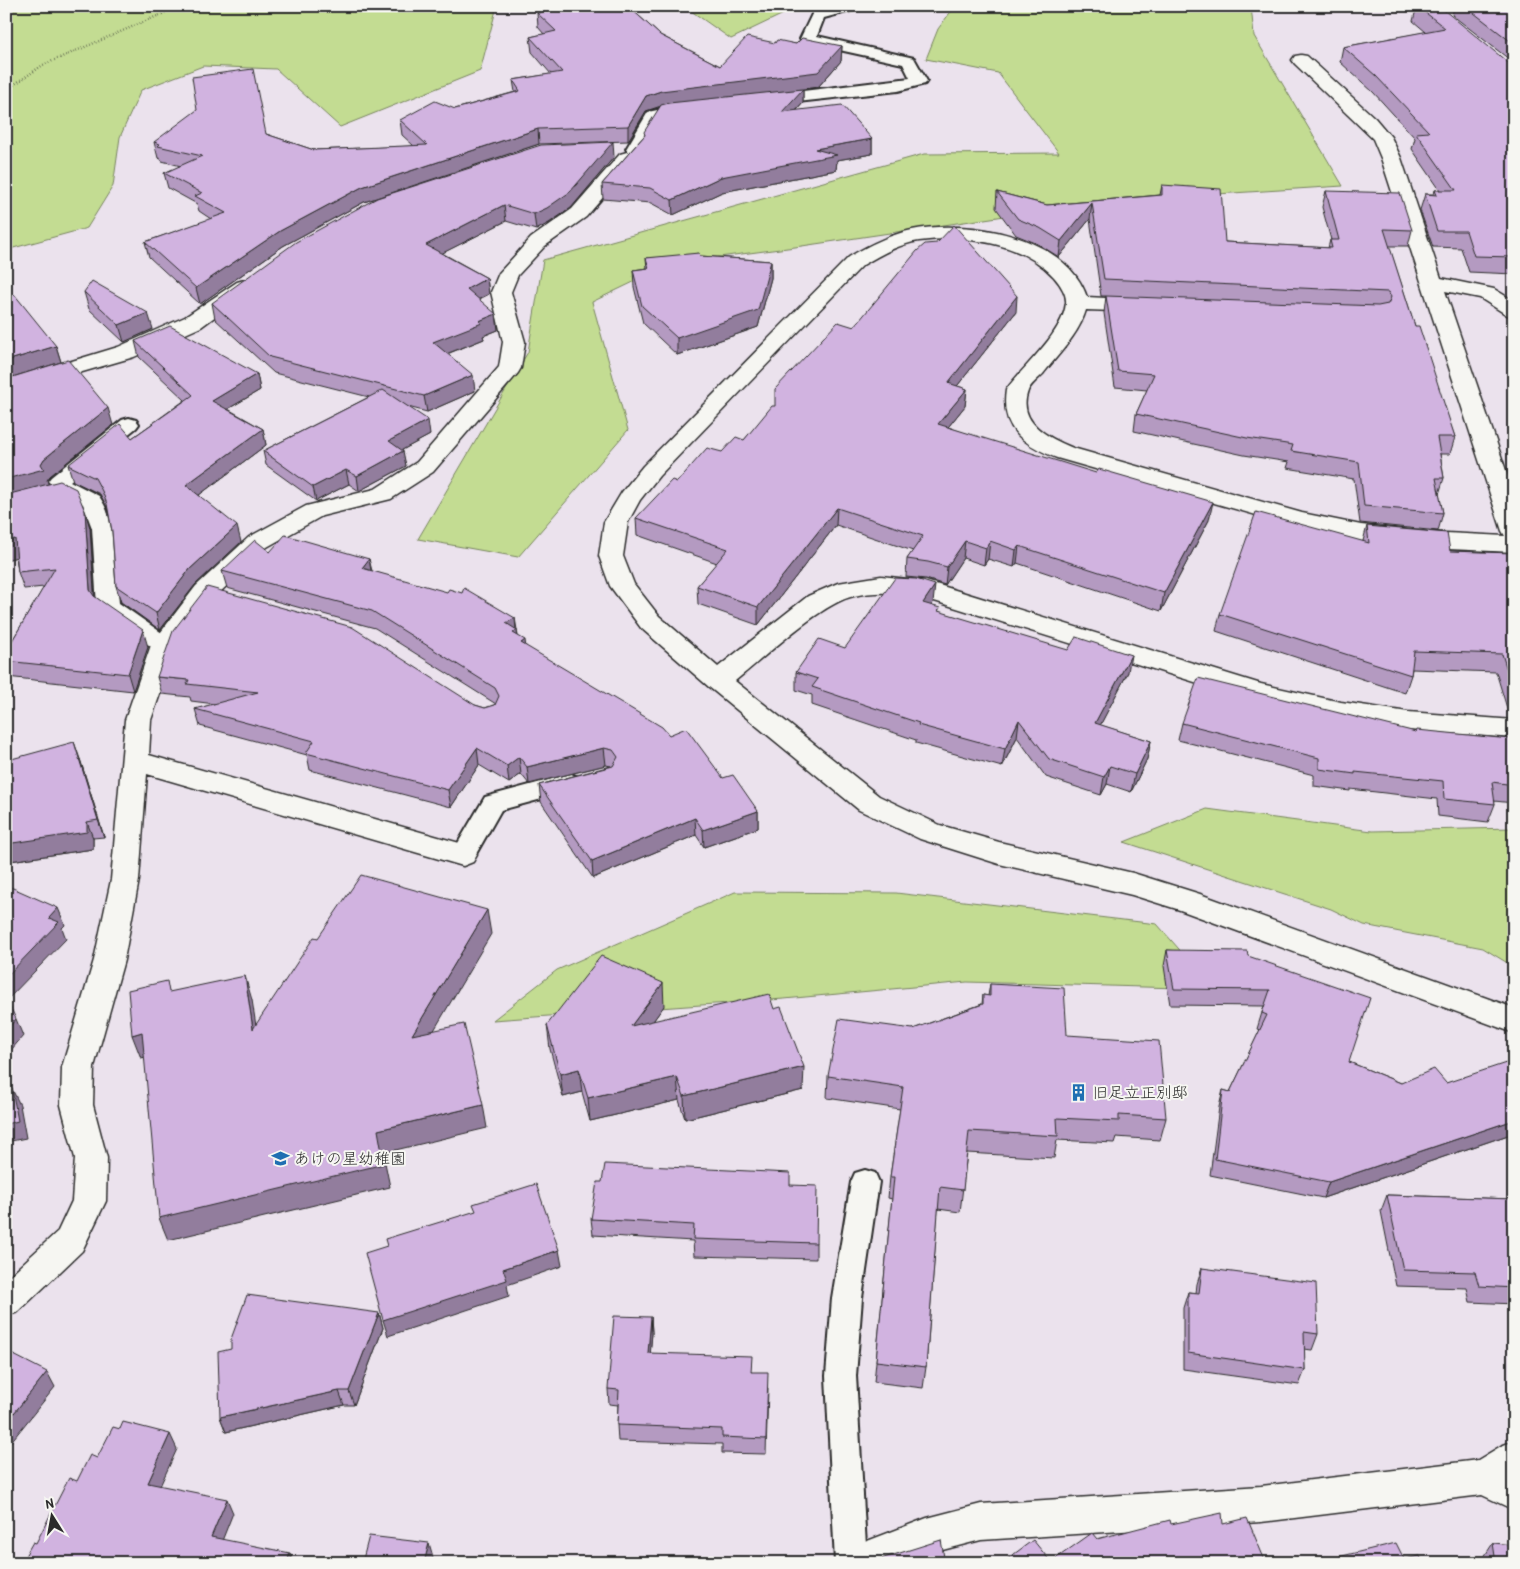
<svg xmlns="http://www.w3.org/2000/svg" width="1520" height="1569" font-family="'Patrick Hand','Klee One',sans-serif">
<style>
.green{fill:#c3dc92;stroke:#77845e}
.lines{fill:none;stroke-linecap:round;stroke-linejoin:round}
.lane-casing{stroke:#2b2b2b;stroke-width:4}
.street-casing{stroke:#2b2b2b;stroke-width:3}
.path{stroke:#2b2b2b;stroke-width:2.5;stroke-dasharray:0.5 2.5;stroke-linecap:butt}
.lane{fill:#f6f6f2;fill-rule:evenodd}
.street{fill:#f6f6f2;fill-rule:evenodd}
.wall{fill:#b49ac1;stroke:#2b2b2b}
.shaded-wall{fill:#927d9d;stroke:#2b2b2b}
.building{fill:#d1b3e0;stroke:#2b2b2b}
.labels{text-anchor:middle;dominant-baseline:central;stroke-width:4;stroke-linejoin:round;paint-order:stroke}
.poi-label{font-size:16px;fill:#2b2b2b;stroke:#f6f6f2;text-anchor:start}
</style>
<rect width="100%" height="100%" fill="#ebe2ed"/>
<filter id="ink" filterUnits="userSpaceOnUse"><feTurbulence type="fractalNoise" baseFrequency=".02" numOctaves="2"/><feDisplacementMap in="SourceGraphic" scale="10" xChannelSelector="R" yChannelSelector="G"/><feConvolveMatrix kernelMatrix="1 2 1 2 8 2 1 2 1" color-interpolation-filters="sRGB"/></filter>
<g filter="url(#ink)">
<path class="green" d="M 6,6 L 497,6 L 480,71 L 340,127 L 276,69 L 203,66 L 141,90 L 120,137 L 113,186 L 87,228 L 6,250 Z
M 684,6 L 800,6 L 731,39 Z
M 955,6 L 1251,6 L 1254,36 L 1343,186 L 1106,201 L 795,247 L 673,263 L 592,302 L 628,430 L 518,557 L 418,539 L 528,352 L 543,260 L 924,154 L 1059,153 L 998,73 L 926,59 L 938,29 Z
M 1207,809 L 1372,831 L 1514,828 L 1514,967 L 1483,948 L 1364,925 L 1331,909 L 1124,842 Z
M 735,892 L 896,893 L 1157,924 L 1214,989 L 967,982 L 784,999 L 493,1020 L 557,970 Z"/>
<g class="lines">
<defs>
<path id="lane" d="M 835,6 L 860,6 L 858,9 L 824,18 L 817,36 L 914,58 L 927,81 L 925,84 L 898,91 L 770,105 L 764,103 L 762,100 L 764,97 L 770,95 L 910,78 L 903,64 L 803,42 L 800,39 L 813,12 Z
M 685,104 L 691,106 L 693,109 L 691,112 L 660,118 L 640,152 L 628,152 L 626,149 L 648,112 Z
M 129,418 L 136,420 L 139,424 L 136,428 L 70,481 L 99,496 C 119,525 116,569 119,603 L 172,640 L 175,645 L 172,650 L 164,652 L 156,650 L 100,611 L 97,606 L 92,528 L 83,504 L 59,493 L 48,481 L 51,477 L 122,420 Z
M 571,774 L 579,777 L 583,783 L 579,789 L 501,810 L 472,861 L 463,864 L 454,861 L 451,855 L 485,797 Z
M 865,1170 L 875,1173 L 879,1182 L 862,1298 L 856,1376 L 867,1563 L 835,1563 L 826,1376 L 832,1298 L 851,1182 L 855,1173 Z"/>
<path id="street" d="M 1301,55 L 1307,56 L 1375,118 L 1391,137 L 1401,158 L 1441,278 L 1494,289 L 1514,301 L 1514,317 L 1507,315 L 1480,298 L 1445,291 L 1514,494 L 1514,552 L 1427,548 L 1361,541 L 1291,525 L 1057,458 C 1024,444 1000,430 1006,390 C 1023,366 1063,334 1066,303 C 1067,294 1060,284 1054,277 C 1021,241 964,235 919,241 C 899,244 880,255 863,265 L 659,476 L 640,500 L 628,522 L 623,556 L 634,584 L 659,616 L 718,667 L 808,596 L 838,583 L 881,576 L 926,581 L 1261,684 L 1341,702 L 1408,712 L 1514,720 L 1514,738 L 1408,730 L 1341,720 L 1259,702 L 915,595 C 894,593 875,591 854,596 C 821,603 764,658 735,681 L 879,796 L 940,825 L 999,842 L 1133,873 L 1200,894 L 1514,1008 L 1514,1033 L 1180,910 L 1132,895 L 999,864 L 920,839 L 859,810 L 709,687 L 641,628 L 610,586 L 599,556 L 604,522 L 622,492 L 643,466 L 849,257 C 869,245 889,235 912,230 C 968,219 1066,235 1087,297 L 1143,300 L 1150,302 L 1154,306 L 1150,310 L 1143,312 L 1086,310 C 1079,334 1058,355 1043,374 C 1038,379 1030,385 1028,391 C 1016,423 1051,439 1073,448 L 1302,513 L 1361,525 L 1427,532 L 1505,536 L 1502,531 L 1381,158 L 1373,139 L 1295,64 L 1292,60 L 1295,56 Z
M 627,152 L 634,154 L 637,158 L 586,217 L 545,246 L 518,275 L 511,292 L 525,342 L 521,368 L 518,373 L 433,472 L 391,499 L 322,516 L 267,547 L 214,598 L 176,647 L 151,720 L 149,755 L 463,844 L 473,848 L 477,855 L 473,862 L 463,866 L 147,774 L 139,880 L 124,960 L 94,1067 L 93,1105 L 107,1158 L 106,1201 L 82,1251 L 18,1312 L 6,1316 L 6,1279 L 58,1231 L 72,1201 L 75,1158 L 61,1105 L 62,1067 L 94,960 L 111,880 L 125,720 L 151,645 L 196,586 L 249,537 L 306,506 L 375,489 L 417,462 L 499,367 L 503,342 L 491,292 L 499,273 L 531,238 L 572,209 L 620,154 Z
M 244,280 L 251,282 L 254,286 L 251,290 L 201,327 L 134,357 L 27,388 L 6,396 L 6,381 L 118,347 L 185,317 L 237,282 Z
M 1514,1441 L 1514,1510 L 1482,1495 L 1261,1522 L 981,1540 L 927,1554 L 906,1563 L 838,1563 L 844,1550 L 927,1518 L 981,1504 L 1261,1486 L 1478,1460 L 1501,1446 Z"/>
</defs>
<use href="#lane" class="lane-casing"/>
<use href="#street" class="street-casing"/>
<path class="path" d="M 6,90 L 43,65 L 162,14 L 176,6"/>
<use href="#lane" class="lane"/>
<use href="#street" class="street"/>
</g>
<path class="wall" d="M 550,6 L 628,6 L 660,35 L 720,66 L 775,43 L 842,46 L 841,61 L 818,87 L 803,89 L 803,103 L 797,110 L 872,139 L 872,154 L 837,160 L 836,170 L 722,192 L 673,215 L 651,203 L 603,199 L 602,184 L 644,136 L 660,107 L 646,111 L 628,141 L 539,144 L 364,202 L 283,246 L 200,304 L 149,257 L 145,242 L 211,219 L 199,211 L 197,204 L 168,188 L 164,173 L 181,166 L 162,161 L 161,159 L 158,158 L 154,142 L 266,134 L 314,150 L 414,146 L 402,135 L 400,120 L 455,109 L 515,92 L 513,80 L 551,74 L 532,52 L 530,37 L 544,34 L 538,27 L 537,13 L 550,10 Z
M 1417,6 L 1511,65 L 1514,65 L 1514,274 L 1469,272 L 1461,248 L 1433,247 L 1420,210 L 1425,194 L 1434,194 L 1435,190 L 1440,190 L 1412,149 L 1415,138 L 1373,92 L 1340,62 L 1343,47 L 1426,32 L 1413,21 Z
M 1451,6 L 1514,6 L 1514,63 L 1452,15 L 1454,8 Z
M 614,157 L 571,208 L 549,223 L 536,230 L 506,221 L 442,253 L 487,278 L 489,294 L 479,299 L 498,330 L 483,336 L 484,339 L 447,354 L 475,391 L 427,412 L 408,407 L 430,435 L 402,450 L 406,466 L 359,491 L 349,484 L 316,501 L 266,465 L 263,451 L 369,397 L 274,373 L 215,319 L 212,303 Z
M 1162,185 L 1225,242 L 1328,248 L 1330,240 L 1331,240 L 1322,207 L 1326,191 L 1412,230 L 1408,246 L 1389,246 L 1415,326 L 1455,437 L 1450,454 L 1440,454 L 1444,478 L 1439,494 L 1443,513 L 1438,531 L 1360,523 L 1354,479 L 1287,468 L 1289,462 L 1244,455 L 1134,431 L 1136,414 L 1147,390 L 1115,387 L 1104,313 L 1106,296 L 1101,296 L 1090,219 L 1059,257 L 1038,244 L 1016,235 L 996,208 L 997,192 L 1047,205 L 1160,195 Z
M 700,256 L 771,261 L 771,278 L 758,327 L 677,355 L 643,323 L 634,287 L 633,270 L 647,268 L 646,258 Z
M 84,292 L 153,329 L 124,342 L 89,309 Z
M 6,295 L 56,346 L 61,362 L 113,425 L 50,476 L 47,480 L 48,484 L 85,511 L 90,528 L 95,596 L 148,647 L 133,691 L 7,677 L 6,675 L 6,651 L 44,587 L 24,589 L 18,572 L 16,557 L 6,560 Z
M 1016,312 L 957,386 L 967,389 L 965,406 L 948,427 L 1209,520 L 1161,611 L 1017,563 L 1014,567 L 988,559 L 984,565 L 963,558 L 945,585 L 926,579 L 906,577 L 907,559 L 913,551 L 836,525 L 758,625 L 698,604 L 697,586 L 717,563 L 637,535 L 636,518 L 677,482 L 722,452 L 744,440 L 775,406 L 854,327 Z
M 135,341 L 257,374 L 260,390 L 228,409 L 263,429 L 266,445 L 199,495 L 241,542 L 195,585 L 160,630 L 121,602 L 116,586 L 112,531 L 107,507 L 100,494 L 73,481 L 68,465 L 132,438 L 185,400 L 139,357 Z
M 1514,365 L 1514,381 L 1511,373 Z
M 1367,526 L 1450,551 L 1514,553 L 1514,719 L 1510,718 L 1496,672 L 1412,669 L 1411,675 L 1405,693 L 1216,631 L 1220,614 L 1363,541 Z
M 270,552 L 369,559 L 372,571 L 515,618 L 518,636 L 526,647 L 669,735 L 723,778 L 758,811 L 758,828 L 704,847 L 696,835 L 593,878 L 541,802 L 539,785 L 611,766 L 606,765 L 529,784 L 521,774 L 509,783 L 479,765 L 451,807 L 310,770 L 307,755 L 200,726 L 195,709 L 215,704 L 191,701 L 190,697 L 162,694 L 157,677 L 475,705 L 485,708 L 496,704 L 375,628 L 227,588 L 222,571 Z
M 933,603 L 931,605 L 940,612 L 1128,672 L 1100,725 L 1151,741 L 1147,759 L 1131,792 L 1107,784 L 1101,795 L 1046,777 L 1017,737 L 1002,767 L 916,743 L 916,740 L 812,705 L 812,695 L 796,690 L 796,672 L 845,648 Z
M 1182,723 L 1416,732 L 1506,739 L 1508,733 L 1514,733 L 1514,803 L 1494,801 L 1495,804 L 1488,822 L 1438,816 L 1437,799 L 1350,789 L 1350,791 L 1314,786 L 1314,775 L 1178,740 Z
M 80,759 L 104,837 L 93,838 L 93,849 L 10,861 Z
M 1167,950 L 1248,956 L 1349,1062 L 1401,1083 L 1446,1083 L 1514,1072 L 1514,1133 L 1323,1198 L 1210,1175 L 1219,1107 L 1223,1090 L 1230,1092 L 1260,1030 L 1257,1029 L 1264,1006 L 1170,1005 L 1164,966 Z
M 990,984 L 1067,1035 L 1166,1118 L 1160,1140 L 1116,1137 L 1114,1143 L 1057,1140 L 1054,1158 L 967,1153 L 960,1212 L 938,1209 L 926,1367 L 923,1388 L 874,1382 L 892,1199 L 888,1198 L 890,1177 L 900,1109 L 827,1098 L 828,1076 L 913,1029 L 982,1004 L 983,995 L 988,996 Z
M 664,1006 L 653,1021 L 803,1090 L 685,1119 L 679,1100 L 590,1121 L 582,1092 L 563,1097 L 550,1049 L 547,1025 Z
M 790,1185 L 816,1243 L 816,1259 L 694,1256 L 693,1241 L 593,1235 L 591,1219 Z
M 1387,1195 L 1514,1199 L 1514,1304 L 1470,1302 L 1467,1288 L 1396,1286 L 1381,1211 Z
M 1202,1268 L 1318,1334 L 1312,1350 L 1304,1349 L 1305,1370 L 1299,1385 L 1183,1369 L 1183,1308 L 1188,1292 L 1196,1293 L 1197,1284 Z
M 379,1313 L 383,1328 L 354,1405 L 344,1405 L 226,1432 L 220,1417 Z
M 651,1317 L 652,1333 L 650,1353 L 752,1372 L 768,1388 L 766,1454 L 722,1453 L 722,1444 L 618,1441 L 617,1425 L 618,1405 L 609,1404 L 608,1389 Z
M 1493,1543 L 1514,1563 L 1485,1563 L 1484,1557 Z"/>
<path class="shaded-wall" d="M 842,46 L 841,61 L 818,87 L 803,89 L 803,103 L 781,127 L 782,112 L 661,106 L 646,111 L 628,141 L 628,126 L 646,96 L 661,91 Z
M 538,129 L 539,144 L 364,202 L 283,246 L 200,304 L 196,288 L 280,231 L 362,187 Z
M 872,139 L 872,154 L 837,160 L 836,170 L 722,192 L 673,215 L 672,200 L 721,177 L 815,149 Z
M 613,142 L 614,157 L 571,208 L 549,223 L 536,230 L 534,214 Z
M 1092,203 L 1090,219 L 1059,257 L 1061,241 Z
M 504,205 L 506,221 L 429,260 L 426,245 Z
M 771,261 L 771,278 L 758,327 L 677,355 L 677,338 Z
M 487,278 L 489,294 L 468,305 L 467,289 Z
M 1017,296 L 1016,312 L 946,400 L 948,383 Z
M 148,313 L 153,329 L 124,342 L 119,325 Z
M 496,314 L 498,330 L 483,336 L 484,339 L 436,358 L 433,342 L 479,321 Z
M 56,346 L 61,362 L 6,379 L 6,361 Z
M 257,374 L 260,390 L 216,416 L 212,401 Z
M 473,375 L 475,391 L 427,412 L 424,396 Z
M 967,389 L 965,406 L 937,441 L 938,424 Z
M 108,408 L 113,425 L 50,476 L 47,480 L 49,486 L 6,497 L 6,479 L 41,464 L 44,459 Z
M 428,420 L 430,435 L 391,456 L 389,441 Z
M 263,429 L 266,445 L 191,501 L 186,485 Z
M 403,451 L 406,466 L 359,491 L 357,476 Z
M 346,470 L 349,484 L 316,501 L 313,487 Z
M 1213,502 L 1209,520 L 1161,611 L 1164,593 Z
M 837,508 L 836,525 L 758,625 L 758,607 Z
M 85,511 L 90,528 L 95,607 L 90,590 Z
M 237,526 L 241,542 L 195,585 L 160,630 L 156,613 L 190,569 Z
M 15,539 L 21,556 L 6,560 L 6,541 Z
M 965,541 L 963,558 L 945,585 L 947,567 Z
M 990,541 L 988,559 L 984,565 L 986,548 Z
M 1019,546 L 1017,563 L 1014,567 L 1016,550 Z
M 369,559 L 372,576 L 362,568 Z
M 935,585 L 933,603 L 921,620 L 923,603 Z
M 515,618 L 516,630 L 517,630 L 519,647 L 506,623 Z
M 143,630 L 148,647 L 133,691 L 128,674 Z
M 525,640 L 527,657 L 521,643 Z
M 1131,655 L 1128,672 L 1092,741 L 1095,723 Z
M 1019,720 L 1017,737 L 1002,767 L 1005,749 Z
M 1151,741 L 1147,759 L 1131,792 L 1135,774 Z
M 74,742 L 80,759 L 104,837 L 98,820 Z
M 477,748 L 479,765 L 451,807 L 448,790 Z
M 604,748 L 606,765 L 529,784 L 527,767 Z
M 519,757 L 521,774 L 509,783 L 507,766 Z
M 1110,766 L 1107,784 L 1101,795 L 1104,777 Z
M 758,811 L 758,828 L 704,847 L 703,830 Z
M 695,818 L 696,835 L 593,878 L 592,861 Z
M 87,822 L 93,838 L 93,849 L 10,861 L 6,853 L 6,844 Z
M 58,908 L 65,925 L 62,928 L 66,939 L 7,1000 L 6,999 L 6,977 L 49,918 Z
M 487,910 L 491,934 L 417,1059 L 412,1035 Z
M 245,976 L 252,1000 L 260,1052 L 253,1029 Z
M 663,983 L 664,1006 L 633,1049 L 631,1026 Z
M 16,1019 L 23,1036 L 6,1056 L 6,1030 Z
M 142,1032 L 151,1056 L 141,1058 L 132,1035 Z
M 804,1067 L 803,1090 L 685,1119 L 684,1096 Z
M 579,1069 L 582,1092 L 563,1097 L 560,1074 Z
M 677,1077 L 679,1100 L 590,1121 L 588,1098 Z
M 12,1089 L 20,1105 L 26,1138 L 6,1142 L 6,1124 Z
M 483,1105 L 487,1128 L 383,1153 L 390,1187 L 168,1240 L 159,1218 L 378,1130 Z
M 1514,1120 L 1514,1133 L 1323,1198 L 1329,1182 Z
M 559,1250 L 562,1266 L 507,1285 L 509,1296 L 388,1336 L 383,1320 L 503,1269 Z
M 379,1313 L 383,1328 L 354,1405 L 349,1391 Z
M 651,1317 L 652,1333 L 649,1369 L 648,1353 Z
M 47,1372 L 55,1387 L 6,1448 L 6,1423 Z
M 339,1391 L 344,1405 L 226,1432 L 220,1417 Z
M 170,1434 L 177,1449 L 155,1497 L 148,1483 Z
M 227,1499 L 233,1513 L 218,1551 L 211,1537 Z
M 429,1543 L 433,1557 L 431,1563 L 424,1563 Z
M 290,1553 L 294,1563 L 288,1559 Z"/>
<path class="building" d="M 553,6 L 628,6 L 660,35 L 720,66 L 747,37 L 775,43 L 777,40 L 796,44 L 802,38 L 842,46 L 818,72 L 661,91 L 646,96 L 628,126 L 538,129 L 362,187 L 280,231 L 196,288 L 145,242 L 226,213 L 195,196 L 202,193 L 164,173 L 202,156 L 158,146 L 160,144 L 154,142 L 197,110 L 192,77 L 253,69 L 266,134 L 314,150 L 427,145 L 400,120 L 435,101 L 455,109 L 520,91 L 513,80 L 562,72 L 530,37 L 556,31 L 537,13 L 555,8 Z
M 1417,6 L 1439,6 L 1511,65 L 1514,65 L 1514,257 L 1474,256 L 1466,231 L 1437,231 L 1425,194 L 1437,195 L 1435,190 L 1456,190 L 1416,133 L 1429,132 L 1376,76 L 1343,47 L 1445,28 Z
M 1465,6 L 1514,6 L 1514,44 Z
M 803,89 L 782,112 L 842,105 L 872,139 L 815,149 L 837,155 L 721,177 L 672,200 L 650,188 L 602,184 L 645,135 L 644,132 L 661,105 L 669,103 Z
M 613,142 L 570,192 L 547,208 L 534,214 L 504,205 L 426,245 L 487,278 L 467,289 L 496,314 L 479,321 L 482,323 L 433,342 L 473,375 L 424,396 L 270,357 L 212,303 L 296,242 L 377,198 L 541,145 Z
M 1162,185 L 1221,189 L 1225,242 L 1332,248 L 1330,240 L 1339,240 L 1326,191 L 1400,193 L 1412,230 L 1384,229 L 1415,326 L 1419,326 L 1455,437 L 1437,437 L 1444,478 L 1436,478 L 1443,513 L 1364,506 L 1359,462 L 1291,451 L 1293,445 L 1247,438 L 1136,414 L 1154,374 L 1118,371 L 1106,296 L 1378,306 L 1388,304 L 1391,297 L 1388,292 L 1104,279 L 1092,203 L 1061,241 L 1040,228 L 1018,219 L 997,192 L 1047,205 L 1162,195 Z
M 954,225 L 1017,296 L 948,383 L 967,389 L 938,424 L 1096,473 L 1099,469 L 1213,502 L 1164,593 L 1019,546 L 1016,550 L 990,541 L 986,548 L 965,541 L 947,567 L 928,562 L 907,559 L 923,536 L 837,508 L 758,607 L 697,586 L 728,549 L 636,518 L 672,480 L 677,482 L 707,448 L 722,452 L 736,437 L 744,440 L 772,406 L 775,406 L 775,389 L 838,322 L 854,327 L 917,251 L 925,244 L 937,243 Z
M 699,253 L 700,256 L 771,261 L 758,310 L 677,338 L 642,306 L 633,270 L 649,268 L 646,258 Z
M 92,281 L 148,313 L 119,325 L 84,292 Z
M 7,294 L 9,296 L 14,294 L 56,346 L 6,361 L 6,295 Z
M 170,326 L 257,374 L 212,401 L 263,429 L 186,485 L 237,526 L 190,569 L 156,613 L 116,586 L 112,531 L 107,504 L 102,491 L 95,478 L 68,465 L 120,424 L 132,438 L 193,395 L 135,341 Z
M 68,360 L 108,408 L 44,459 L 41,464 L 44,469 L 6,479 L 6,379 Z
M 383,390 L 428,420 L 389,441 L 403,451 L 357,476 L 346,470 L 313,487 L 263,451 Z
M 60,481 L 76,489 L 85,511 L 90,590 L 94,596 L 143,630 L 128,674 L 6,661 L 6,651 L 55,568 L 18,572 L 15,539 L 6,541 L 6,495 Z
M 1256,512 L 1369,543 L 1367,526 L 1447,533 L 1450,551 L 1514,553 L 1514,692 L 1502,654 L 1414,651 L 1411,675 L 1220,614 Z
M 285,535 L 369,559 L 362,568 L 447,592 L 449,589 L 462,593 L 464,588 L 515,618 L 506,623 L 517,630 L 513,633 L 525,640 L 521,643 L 662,727 L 669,735 L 686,728 L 723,778 L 733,775 L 758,811 L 703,830 L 695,818 L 592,861 L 539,785 L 613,766 L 618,757 L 613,750 L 604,748 L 527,767 L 519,757 L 507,766 L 477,748 L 448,790 L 306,753 L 314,741 L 195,709 L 258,692 L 187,684 L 189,680 L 157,677 L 173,631 L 207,587 L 352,627 L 475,705 L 485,708 L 495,705 L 499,696 L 495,688 L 372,611 L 222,571 L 255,540 L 270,552 Z
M 895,578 L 916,579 L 935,585 L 923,603 L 940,608 L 938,611 L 1068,650 L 1076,637 L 1131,655 L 1095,723 L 1151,741 L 1135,774 L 1110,766 L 1104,777 L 1049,759 L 1019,720 L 1005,749 L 918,725 L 919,723 L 812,687 L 818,679 L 796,672 L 819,639 L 845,648 Z
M 1198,678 L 1416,732 L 1417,730 L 1510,739 L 1508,733 L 1514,733 L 1514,785 L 1492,782 L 1495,804 L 1444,799 L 1443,781 L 1355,772 L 1355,774 L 1319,769 L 1319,758 L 1182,723 Z
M 74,742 L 98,820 L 87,822 L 87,832 L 6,844 L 6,790 L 8,760 Z
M 361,875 L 487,910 L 412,1035 L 464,1024 L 483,1105 L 378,1130 L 384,1164 L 159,1218 L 142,1032 L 132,1035 L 128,990 L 167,981 L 169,992 L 245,976 L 253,1029 L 314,937 L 318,938 Z
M 6,885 L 58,908 L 49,918 L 59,922 L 6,977 Z
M 1167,950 L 1247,951 L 1248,956 L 1370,998 L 1349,1062 L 1401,1083 L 1434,1069 L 1446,1083 L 1506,1063 L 1514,1072 L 1514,1120 L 1329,1182 L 1215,1159 L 1223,1090 L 1230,1092 L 1267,1015 L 1262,1013 L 1270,990 L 1174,989 Z
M 601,956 L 663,983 L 631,1026 L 769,994 L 774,1009 L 781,1007 L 804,1067 L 684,1096 L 677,1077 L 588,1098 L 579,1069 L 560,1074 L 547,1025 Z
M 990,984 L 1064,988 L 1067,1035 L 1159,1041 L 1166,1118 L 1119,1115 L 1119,1121 L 1057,1118 L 1058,1136 L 969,1131 L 963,1190 L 940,1187 L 926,1367 L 876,1361 L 894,1177 L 890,1177 L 903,1087 L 828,1076 L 839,1019 L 913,1029 L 983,1004 L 983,995 L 990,996 Z
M 6,998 L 16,1019 L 6,1030 Z
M 12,1089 L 18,1121 L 6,1124 L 6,1090 Z
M 605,1164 L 790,1173 L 790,1185 L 817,1186 L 816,1243 L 693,1239 L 694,1225 L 591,1219 L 597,1182 L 602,1182 Z
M 536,1184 L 559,1250 L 503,1269 L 507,1280 L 383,1320 L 365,1253 L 387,1246 L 385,1239 L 476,1211 L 473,1204 Z
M 1387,1195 L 1514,1199 L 1514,1288 L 1479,1286 L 1475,1272 L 1403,1270 Z
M 1202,1268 L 1316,1283 L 1318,1334 L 1304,1332 L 1305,1370 L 1188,1353 L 1188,1292 L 1199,1293 Z
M 247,1295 L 379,1313 L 349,1391 L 339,1391 L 220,1417 L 218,1352 L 231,1349 L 231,1339 Z
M 614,1316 L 651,1317 L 648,1353 L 752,1356 L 751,1372 L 768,1372 L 766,1439 L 722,1437 L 722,1429 L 617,1425 L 619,1390 L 608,1389 Z
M 6,1351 L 47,1372 L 6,1423 Z
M 123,1422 L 170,1434 L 148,1483 L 227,1499 L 211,1537 L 290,1553 L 288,1559 L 305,1563 L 21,1563 L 33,1542 L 36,1543 L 69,1478 L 77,1481 L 90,1455 L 97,1458 L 113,1427 L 120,1429 Z
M 1222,1513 L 1223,1524 L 1247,1518 L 1266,1563 L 1002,1563 L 1033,1540 L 1051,1562 L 1092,1533 L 1097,1539 L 1170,1520 L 1171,1524 Z
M 369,1536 L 429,1543 L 424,1563 L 362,1563 Z
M 941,1540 L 945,1563 L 868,1563 Z
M 1396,1543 L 1404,1559 L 1420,1556 L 1423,1563 L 1313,1563 Z
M 1493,1543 L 1514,1545 L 1514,1563 L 1496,1563 Z"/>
</g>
<defs>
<symbol id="building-bare" viewBox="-9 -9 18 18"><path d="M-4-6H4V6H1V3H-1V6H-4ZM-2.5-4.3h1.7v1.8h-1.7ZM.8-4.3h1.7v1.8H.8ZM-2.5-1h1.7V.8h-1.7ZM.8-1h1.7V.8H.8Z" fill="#1f6fb2" stroke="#f6f6f2" stroke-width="2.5" paint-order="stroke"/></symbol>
<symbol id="school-bare" viewBox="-9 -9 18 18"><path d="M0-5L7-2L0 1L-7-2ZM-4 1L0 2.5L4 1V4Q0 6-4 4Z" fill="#1f6fb2" stroke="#f6f6f2" stroke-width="2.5" paint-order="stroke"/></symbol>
</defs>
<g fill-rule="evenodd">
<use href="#building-bare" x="1066" y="1080" width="25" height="25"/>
<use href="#school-bare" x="268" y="1146" width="25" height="25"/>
</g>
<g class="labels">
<g class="poi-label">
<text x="1092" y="1092">旧足立正別邸</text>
<text x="294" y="1158">あけの星幼稚園</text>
</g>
</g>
<rect width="1520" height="1569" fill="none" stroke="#f6f6f2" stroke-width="25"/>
<rect x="12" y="12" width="1495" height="1544" fill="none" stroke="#2b2b2b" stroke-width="2" filter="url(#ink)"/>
<g transform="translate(52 1516) rotate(349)" stroke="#f6f6f2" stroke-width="4" paint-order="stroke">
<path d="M0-4L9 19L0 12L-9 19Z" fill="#2b2b2b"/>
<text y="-8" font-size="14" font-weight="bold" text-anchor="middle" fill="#2b2b2b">N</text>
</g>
</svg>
